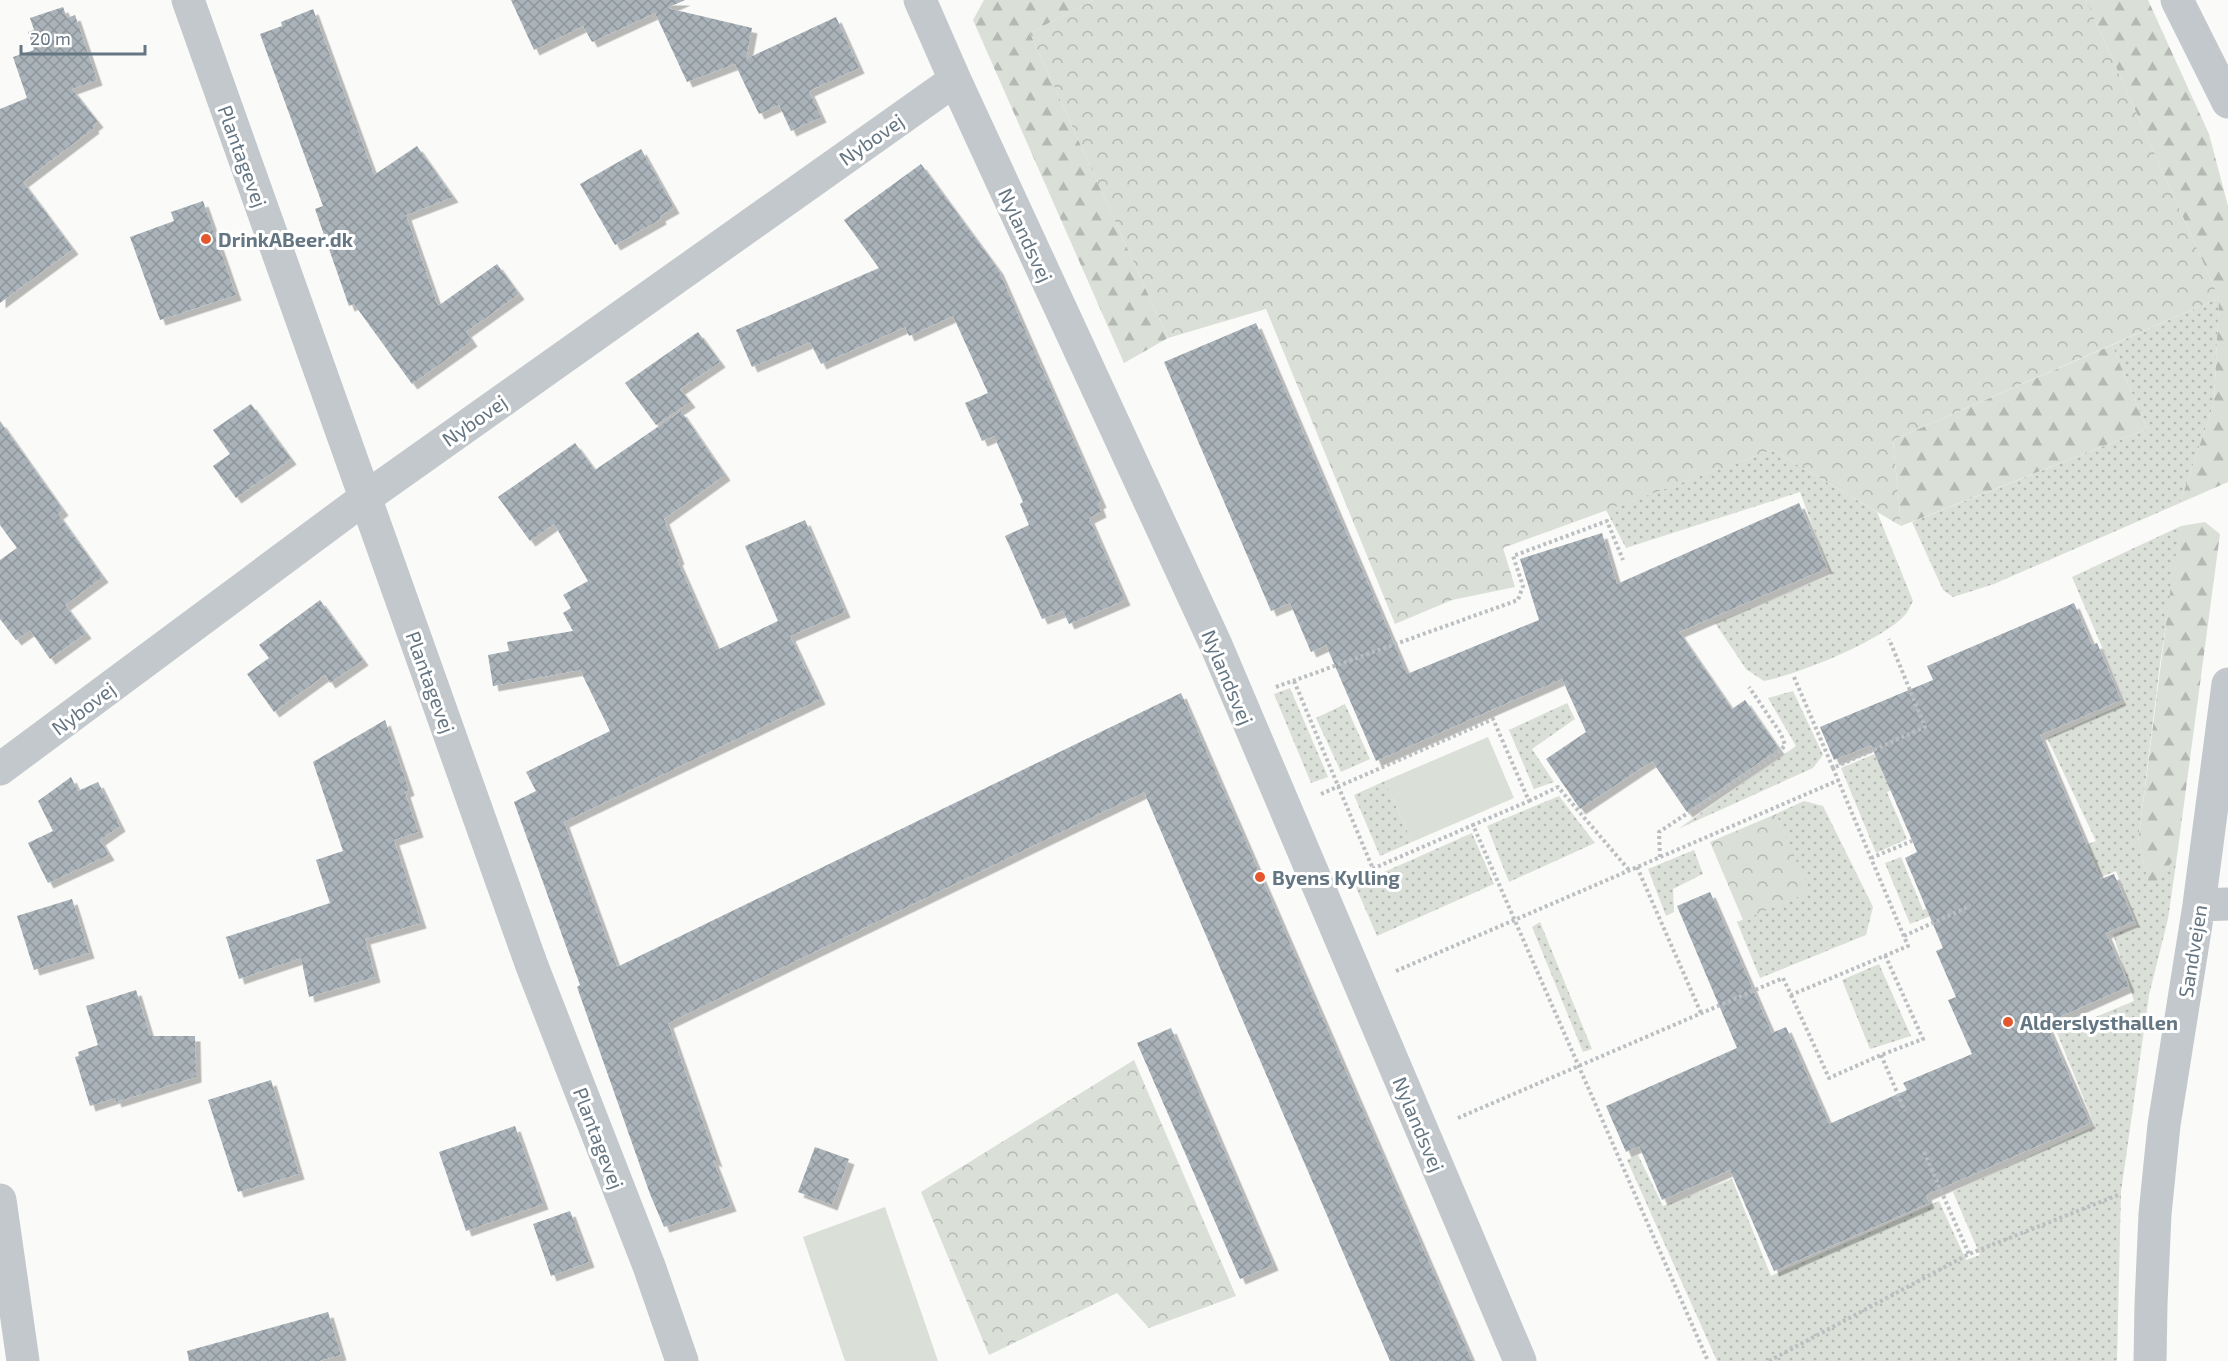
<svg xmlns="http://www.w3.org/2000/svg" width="2228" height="1361" font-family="'Exo 2',sans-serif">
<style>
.grass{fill:url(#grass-dots)}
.forest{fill:url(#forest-firs)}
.park{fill:url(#park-crowns)}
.pitch{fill:#dadfd7}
.building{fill:url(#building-cross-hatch);filter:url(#shadow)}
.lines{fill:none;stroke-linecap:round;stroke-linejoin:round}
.path{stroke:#bbbfc2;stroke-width:4;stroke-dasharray:3 3;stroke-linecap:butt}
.minor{stroke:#c3c8cc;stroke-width:33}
.poi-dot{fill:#e4572e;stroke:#fff;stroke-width:2}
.labels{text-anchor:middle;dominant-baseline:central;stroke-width:6;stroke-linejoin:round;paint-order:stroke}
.street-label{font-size:20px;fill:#657683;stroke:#fff}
.poi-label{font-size:20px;font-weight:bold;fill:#657683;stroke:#fff;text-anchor:start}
</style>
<defs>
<pattern id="grass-dots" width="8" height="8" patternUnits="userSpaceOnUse" patternTransform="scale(1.5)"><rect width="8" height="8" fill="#dadfd7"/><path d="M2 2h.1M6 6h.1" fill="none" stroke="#b4b9b4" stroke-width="1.8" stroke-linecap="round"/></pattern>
<pattern id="forest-firs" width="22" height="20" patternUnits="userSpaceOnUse" patternTransform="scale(1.5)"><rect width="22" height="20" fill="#dadfd7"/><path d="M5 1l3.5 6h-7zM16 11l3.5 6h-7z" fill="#b4b9b4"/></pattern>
<pattern id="park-crowns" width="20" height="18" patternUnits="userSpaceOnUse" patternTransform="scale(1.5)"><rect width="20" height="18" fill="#dadfd7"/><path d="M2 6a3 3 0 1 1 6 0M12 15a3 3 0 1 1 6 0" fill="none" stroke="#b4b9b4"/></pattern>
<pattern id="building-cross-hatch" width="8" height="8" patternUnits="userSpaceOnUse" patternTransform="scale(1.5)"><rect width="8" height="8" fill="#aab3b9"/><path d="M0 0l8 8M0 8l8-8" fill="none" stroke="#8e969c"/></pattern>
<filter id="shadow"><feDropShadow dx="5.5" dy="5.5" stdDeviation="0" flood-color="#0004"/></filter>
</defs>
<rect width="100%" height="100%" fill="#fafaf8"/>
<path class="grass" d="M 2219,298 L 2214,403 L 2180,503 L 1994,584 L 1953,597 L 1943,590 L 1912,522 L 2147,429 L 2112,345 Z
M 1772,450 L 1877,512 L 1913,601 C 1910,606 1908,613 1903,617 C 1878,642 1799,674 1764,681 L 1746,669 L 1715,623 L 1831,575 L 1800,492 L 1626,548 L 1606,510 Z
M 2181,526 L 2160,664 L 2138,842 L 2150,888 L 2177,856 L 2168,919 L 2149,995 L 2121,1192 L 2117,1361 L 1717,1361 L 1627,1160 L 1638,1155 L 1663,1206 L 1732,1179 L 1771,1276 L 1939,1201 L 1966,1260 L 1980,1255 L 1953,1192 L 2095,1126 L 2057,1033 L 2134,1001 L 2113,934 L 2137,925 L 2116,871 L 2007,915 L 1991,883 L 2096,841 L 2047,738 L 2126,703 L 2072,577 Z
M 1290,688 L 1328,777 L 1311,783 L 1274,694 Z
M 1793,691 L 1823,755 L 1813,768 L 1678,829 L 1796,746 L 1768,698 Z
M 1567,703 L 1575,719 L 1532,749 L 1554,782 L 1534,789 L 1509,730 Z
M 1345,704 L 1370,759 L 1341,772 L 1316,718 Z
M 1915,737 L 1930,774 L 1887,792 L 1907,839 L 1876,853 L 1841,768 Z
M 1385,781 L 1412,842 L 1380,856 L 1354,795 Z
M 1559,796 L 1595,843 L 1509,882 L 1487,826 Z
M 1804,801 L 1823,806 L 1873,907 L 1866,935 L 1760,978 L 1737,922 L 1809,892 L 1776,814 Z
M 1472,833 L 1494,884 L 1377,936 L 1355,885 Z
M 1694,850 L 1703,874 L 1673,889 L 1674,912 L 1666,916 L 1648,869 Z
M 1901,857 L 1923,910 L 1959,893 L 1964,903 L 1910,924 L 1885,863 Z
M 1540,922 L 1592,1049 L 1583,1052 L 1532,927 Z
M 1879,964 L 1911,1036 L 1870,1049 L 1842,980 Z"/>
<path class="forest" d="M 984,0 L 1093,0 L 1030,33 L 1168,338 L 1124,363 L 973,20 Z
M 2086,0 L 2148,0 L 2209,134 L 2228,206 L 2228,482 L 2180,503 L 2214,403 L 2219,298 Z
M 2112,345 L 2147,429 L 1901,526 L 1893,440 Z
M 2205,522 L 2220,534 L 2177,856 L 2150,889 L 2138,842 L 2173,570 L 2181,526 Z"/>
<path class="park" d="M 1093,0 L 2086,0 L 2219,298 L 1893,440 L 1901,526 L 1772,450 L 1503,548 L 1515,587 L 1452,600 L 1395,624 L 1266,309 L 1168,338 L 1030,33 Z
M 1776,814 L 1810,892 L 1743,920 L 1710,842 Z
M 1134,1060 L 1236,1296 L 1149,1328 L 1117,1293 L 989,1355 L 921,1192 Z"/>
<path class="pitch" d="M 1488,737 L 1514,798 L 1412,842 L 1385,781 Z
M 885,1207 L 938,1361 L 845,1361 L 803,1237 Z"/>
<path class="building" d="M 511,0 L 685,0 L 667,8 L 752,28 L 746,59 L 836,17 L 859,68 L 809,91 L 821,117 L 791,131 L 779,105 L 759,114 L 735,64 L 737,63 L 687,82 L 655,13 L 592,42 L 583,26 L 534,50 Z
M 63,7 L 67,18 L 75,15 L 97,80 L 72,89 L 98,122 L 93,126 L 94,128 L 23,182 L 73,249 L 0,303 L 0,109 L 27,98 L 13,57 L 34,50 L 28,32 L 34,30 L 30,18 Z
M 313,9 L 374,175 L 417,146 L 453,197 L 406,215 L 438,306 L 497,264 L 519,294 L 466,332 L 472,341 L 412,384 L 354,304 L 349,306 L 315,209 L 323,206 L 260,34 L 282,26 L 281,22 Z
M 641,149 L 674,208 L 660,216 L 661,219 L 615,245 L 580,184 Z
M 921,164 L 998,269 L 1101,502 L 1098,504 L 1101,512 L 1089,518 L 1125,600 L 1069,624 L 1063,611 L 1042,619 L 1005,536 L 1029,525 L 1020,504 L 1023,502 L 994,436 L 982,441 L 965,403 L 988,393 L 953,316 L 909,336 L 905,327 L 821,364 L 810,342 L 752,367 L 736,330 L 879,268 L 844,220 Z
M 203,201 L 236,295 L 160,320 L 130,237 L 174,221 L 171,212 Z
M 1256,323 L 1407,674 L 1539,620 L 1520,559 L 1602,533 L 1617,584 L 1799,503 L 1827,568 L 1679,632 L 1732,709 L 1745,700 L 1779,749 L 1687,812 L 1652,761 L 1580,809 L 1546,759 L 1586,732 L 1562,679 L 1376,761 L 1326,645 L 1311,652 L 1290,603 L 1271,611 L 1164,362 Z
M 698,332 L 720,362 L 680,389 L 690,402 L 656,425 L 625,383 Z
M 251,404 L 291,459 L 236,498 L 213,466 L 230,454 L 213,430 Z
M 681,411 L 725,475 L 664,519 L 679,559 L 677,560 L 717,650 L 778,621 L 745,546 L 805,520 L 845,612 L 790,636 L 820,699 L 564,822 L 617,967 L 1181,693 L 1472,1361 L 1390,1361 L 1144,792 L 668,1023 L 717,1162 L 713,1160 L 731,1206 L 664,1227 L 650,1194 L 577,987 L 580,985 L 514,802 L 536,791 L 526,772 L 610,731 L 580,670 L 493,686 L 488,655 L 509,651 L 507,642 L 573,631 L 563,613 L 571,608 L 563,595 L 588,581 L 554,524 L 530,541 L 498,497 L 575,443 L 595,470 Z
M 0,421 L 63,510 L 58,514 L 103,577 L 65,605 L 86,633 L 50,659 L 30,630 L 16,640 L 0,619 L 0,560 L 17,548 L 0,525 Z
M 320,600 L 363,660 L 330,683 L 325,675 L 274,712 L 247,674 L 269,658 L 259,645 Z
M 2074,603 L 2092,645 L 2097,643 L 2121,700 L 2040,735 L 2101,879 L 2114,874 L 2134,921 L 2106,933 L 2129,986 L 2046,1023 L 2090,1123 L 1926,1195 L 1929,1203 L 1774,1271 L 1730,1170 L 1662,1200 L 1639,1146 L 1626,1152 L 1606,1106 L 1737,1048 L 1677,906 L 1710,892 L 1772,1033 L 1786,1027 L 1829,1124 L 1907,1090 L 1903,1083 L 1972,1054 L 1948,1000 L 1956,997 L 1936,951 L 1943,948 L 1905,858 L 1917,852 L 1871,745 L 1834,760 L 1820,727 L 1933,680 L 1927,666 Z
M 385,720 L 409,790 L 405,792 L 418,832 L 394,840 L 421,923 L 365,939 L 375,977 L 309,997 L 301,958 L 239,979 L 226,937 L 330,903 L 316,860 L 343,851 L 313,762 Z
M 71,777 L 78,791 L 98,782 L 120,826 L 100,840 L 109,855 L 48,883 L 28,843 L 53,831 L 38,801 Z
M 72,899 L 89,953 L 34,970 L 17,916 Z
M 136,990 L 150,1036 L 195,1036 L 196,1077 L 116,1102 L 115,1098 L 90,1106 L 75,1057 L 79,1056 L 78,1052 L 98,1045 L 86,1006 Z
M 1171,1028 L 1273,1265 L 1240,1279 L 1137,1043 Z
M 271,1080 L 299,1174 L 238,1192 L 208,1100 Z
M 515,1126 L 543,1204 L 466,1231 L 439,1152 Z
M 815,1147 L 849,1159 L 832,1205 L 798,1192 Z
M 570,1211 L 589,1262 L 551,1276 L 533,1224 Z
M 328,1312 L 341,1355 L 319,1361 L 189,1361 L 187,1351 Z"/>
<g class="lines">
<path class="path" d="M 1794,677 L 1833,768 L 1925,727 L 1889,639
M 1294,681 L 1373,869
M 1276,687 L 1518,600 L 1523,586 L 1513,556 L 1607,521 L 1623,560
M 1321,794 L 1493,719 L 1529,801 L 1473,825 L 1708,1361
M 1529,801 L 1558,787 L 1629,870
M 1660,857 L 1659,832 L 1778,754 L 1785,745 L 1781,734 L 1749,687
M 1871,858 L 1912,841
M 1637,867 L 1701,1013
M 1356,876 L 1473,825
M 1904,936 L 1970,906
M 1396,971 L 1839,780
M 1791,995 L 1829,1078 L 1881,1055 L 1923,1039 L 1885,955
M 1881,1055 L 1905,1111
M 1458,1118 L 1783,978 L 1791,995 L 1908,946 L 1833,768
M 1924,1152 L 1969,1254
M 1769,1361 L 1969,1254 L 2118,1195"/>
<path class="minor" d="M 188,0 L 532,966 L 649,1266 L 682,1361
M 920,0 L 955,80 L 1216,645 L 1520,1361
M 2177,0 L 2228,102
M 0,769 L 365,498 L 955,80
M 2199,905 L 2228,904
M 0,1200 L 23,1361
M 2150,1361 L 2151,1304 L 2155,1214 L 2164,1125 L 2199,905 L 2228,684"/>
</g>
<g class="poi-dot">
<circle cx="206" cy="239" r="6"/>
<circle cx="1260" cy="877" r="6"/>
<circle cx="2008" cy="1022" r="6"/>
</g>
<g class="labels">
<g class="street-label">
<text transform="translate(871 139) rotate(-35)">Nybovej</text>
<text transform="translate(243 156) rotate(70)">Plantagevej</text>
<text transform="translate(1026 235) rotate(65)">Nylandsvej</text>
<text transform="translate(474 420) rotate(-35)">Nybovej</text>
<text transform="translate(1228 677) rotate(67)">Nylandsvej</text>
<text transform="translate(431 682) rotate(70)">Plantagevej</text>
<text transform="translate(83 708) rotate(-37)">Nybovej</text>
<text transform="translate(2192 951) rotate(-81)">Sandvejen</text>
<text transform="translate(1419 1124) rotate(67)">Nylandsvej</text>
<text transform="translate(599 1138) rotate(69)">Plantagevej</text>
</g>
<g class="poi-label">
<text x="218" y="239">DrinkABeer.dk</text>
<text x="1272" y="877">Byens Kylling</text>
<text x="2020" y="1022">Alderslysthallen</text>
</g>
</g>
<path d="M21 45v9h124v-9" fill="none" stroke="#657683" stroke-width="3"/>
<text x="30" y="45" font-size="18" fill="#657683" stroke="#ffffff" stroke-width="4.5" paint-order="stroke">20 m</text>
</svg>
